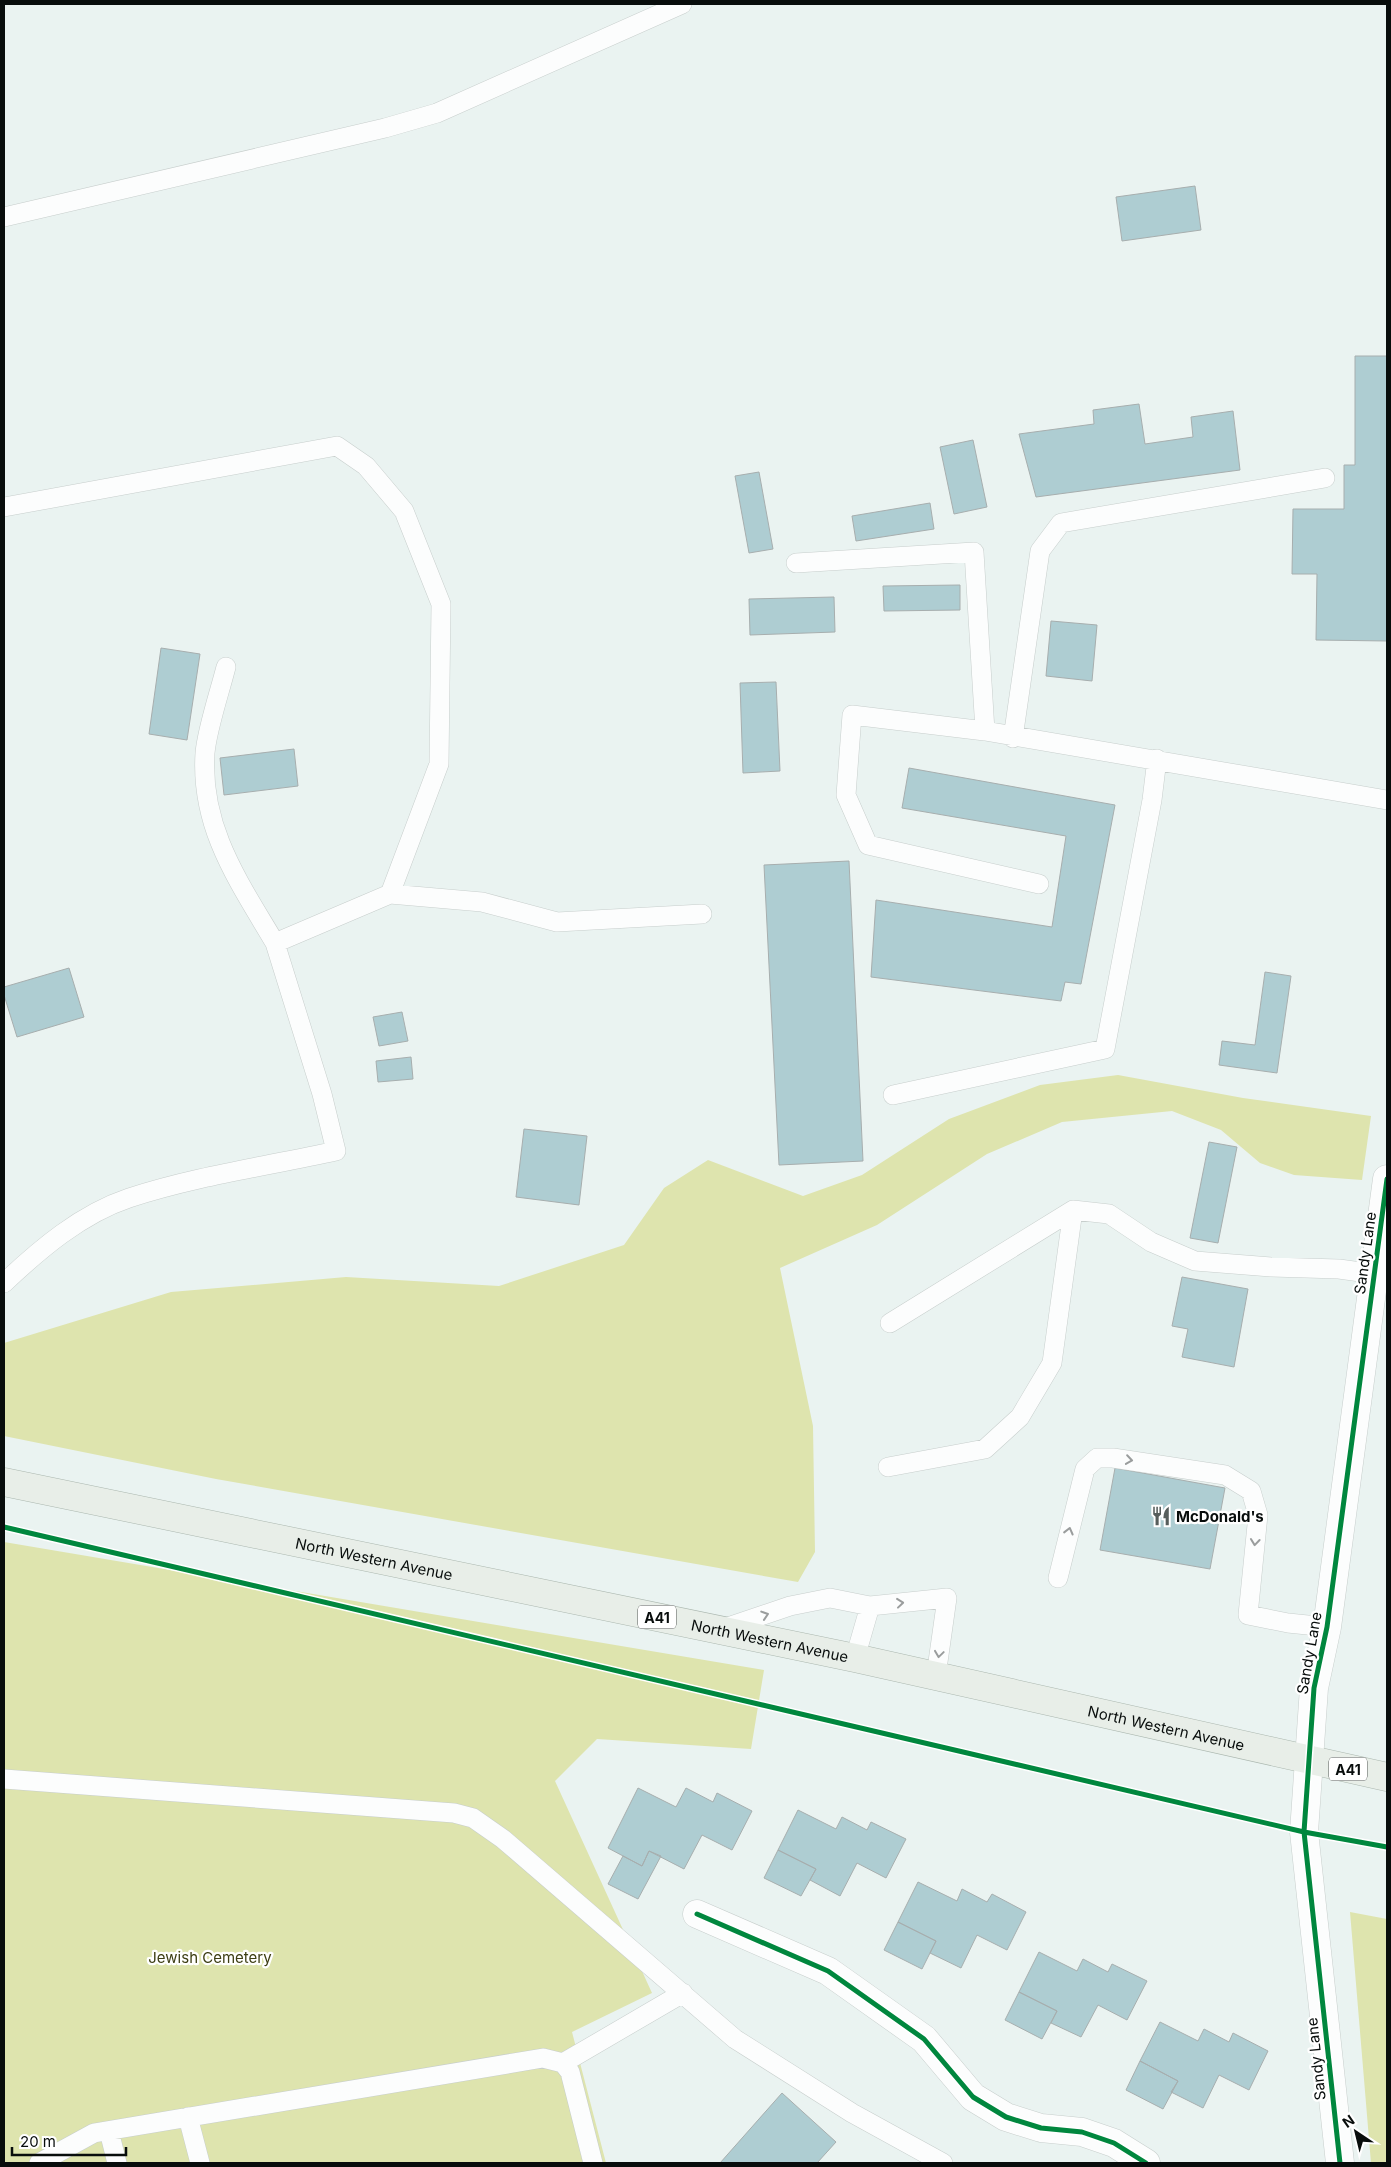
<svg xmlns="http://www.w3.org/2000/svg" width="1391" height="2167" font-family="Inter,sans-serif">
<style>
.green{fill:#dee4ae}
.building{fill:#aecdd2;stroke:#a7aeae}
.lines{fill:none;stroke-linecap:round;stroke-linejoin:round}
.service-casing{stroke:#c7cecc;stroke-width:20}
.minor-casing{stroke:#c7cecc;stroke-width:29}
.trunk-casing{stroke:#abb7af;stroke-width:29}
.service{stroke:#fcfdfd;stroke-width:19}
.minor{stroke:#fcfdfd;stroke-width:28}
.trunk{stroke:#e8eee8;stroke-width:28}
.cycleway-casing{stroke:#fff;stroke-width:8}
.cycleway{stroke:#00873e;stroke-width:5}
.oneway{stroke:#9a9d9d}
.labels{text-anchor:middle;dominant-baseline:central;stroke-width:4.5;stroke-linejoin:round;paint-order:stroke}
.shield{fill:#fff;stroke:#525655;stroke-width:1}
.shield-label{font-size:14px;font-weight:bold;fill:#080d0c}
.street-label{font-size:15px;fill:#080d0c;stroke:#fff}
.poi-label{font-size:15px;font-weight:bold;fill:#080d0c;stroke:#fff;text-anchor:start}
.park-label{font-size:15px;fill:#3d3e14;stroke:#fff}
</style>
<rect width="100%" height="100%" fill="#eaf3f1"/>
<path class="green" d="M 1118,1075 L 1243,1098 L 1371,1116 L 1362,1180 L 1294,1175 L 1260,1163 L 1221,1130 L 1172,1111 L 1062,1122 L 987,1154 L 877,1225 L 780,1268 L 813,1426 L 815,1552 L 798,1582 L 216,1479 L 4,1436 L 4,1343 L 171,1292 L 346,1277 L 499,1286 L 624,1245 L 664,1188 L 708,1160 L 803,1196 L 862,1175 L 949,1119 L 1040,1085 Z
M 4,1542 L 764,1670 L 751,1749 L 597,1739 L 555,1781 L 652,1993 L 572,2032 L 606,2163 L 4,2163 Z
M 1350,1912 L 1387,1919 L 1387,2163 L 1371,2163 Z"/>
<path class="building" d="M 1195,186 L 1201,230 L 1122,241 L 1116,197 Z
M 1355,356 L 1387,356 L 1387,641 L 1316,640 L 1317,574 L 1292,574 L 1293,509 L 1344,509 L 1344,465 L 1355,465 Z
M 1139,404 L 1145,444 L 1193,437 L 1191,417 L 1233,411 L 1240,470 L 1036,497 L 1019,434 L 1094,424 L 1093,410 Z
M 973,440 L 987,507 L 954,514 L 940,447 Z
M 759,472 L 773,549 L 749,553 L 735,476 Z
M 930,503 L 934,529 L 856,541 L 852,516 Z
M 960,585 L 960,610 L 884,611 L 883,586 Z
M 834,597 L 835,632 L 750,635 L 749,599 Z
M 1051,621 L 1097,625 L 1092,681 L 1046,676 Z
M 161,648 L 200,654 L 187,740 L 149,734 Z
M 776,682 L 780,771 L 743,773 L 740,683 Z
M 294,749 L 298,786 L 224,795 L 220,758 Z
M 909,768 L 1115,805 L 1081,984 L 1065,982 L 1061,1001 L 871,977 L 876,900 L 1052,927 L 1066,836 L 902,808 Z
M 849,861 L 863,1161 L 779,1165 L 764,865 Z
M 69,968 L 84,1017 L 17,1037 L 4,995 L 4,987 Z
M 1265,972 L 1291,976 L 1277,1073 L 1219,1065 L 1222,1041 L 1255,1045 Z
M 402,1012 L 408,1041 L 379,1046 L 373,1017 Z
M 411,1057 L 413,1079 L 378,1082 L 376,1061 Z
M 524,1129 L 587,1136 L 579,1205 L 516,1197 Z
M 1209,1142 L 1237,1147 L 1218,1243 L 1190,1238 Z
M 1182,1277 L 1248,1289 L 1234,1367 L 1182,1357 L 1188,1329 L 1172,1326 Z
M 1115,1468 L 1225,1488 L 1210,1569 L 1100,1550 Z
M 638,1788 L 676,1807 L 686,1788 L 713,1802 L 717,1793 L 752,1811 L 732,1850 L 702,1835 L 684,1869 L 649,1851 L 642,1866 L 608,1848 Z
M 798,1810 L 836,1829 L 842,1817 L 867,1830 L 871,1822 L 906,1839 L 886,1878 L 857,1863 L 840,1896 L 810,1880 L 816,1869 L 778,1850 Z
M 778,1850 L 816,1869 L 801,1896 L 764,1878 Z
M 649,1851 L 661,1856 L 638,1899 L 608,1884 L 623,1856 L 642,1866 Z
M 918,1882 L 957,1901 L 962,1889 L 987,1902 L 992,1894 L 1026,1912 L 1007,1950 L 977,1935 L 961,1968 L 930,1953 L 936,1941 L 898,1922 Z
M 898,1922 L 936,1941 L 922,1969 L 884,1950 Z
M 1039,1952 L 1077,1971 L 1083,1959 L 1108,1972 L 1112,1964 L 1147,1981 L 1127,2020 L 1098,2005 L 1081,2037 L 1051,2023 L 1057,2011 L 1019,1992 Z
M 1019,1992 L 1057,2011 L 1042,2039 L 1005,2020 Z
M 1160,2022 L 1198,2041 L 1204,2029 L 1229,2042 L 1233,2033 L 1268,2051 L 1249,2090 L 1219,2075 L 1203,2108 L 1171,2092 L 1178,2081 L 1140,2061 Z
M 1140,2061 L 1178,2081 L 1163,2109 L 1126,2090 Z
M 782,2093 L 836,2142 L 817,2163 L 720,2163 Z"/>
<g class="lines">
<defs>
<path id="service" d="M 4,217 L 385,128 L 437,113 L 682,4
M 4,507 L 337,446 L 366,466 L 404,511 L 441,604 L 439,764 L 390,894 L 275,943 L 322,1094 L 336,1151 C 268,1166 196,1176 129,1198 C 81,1214 40,1249 4,1283
M 796,563 L 974,552 L 985,731 L 1387,800
M 226,667 C 220,691 207,729 205,753 C 200,828 239,882 275,943
M 985,731 L 852,715 L 846,795 L 868,845 L 1039,884
M 1013,738 L 1040,551 L 1061,523 L 1325,478
M 390,894 L 482,902 L 557,922 L 702,914
M 893,1095 L 1105,1049 L 1152,800 L 1157,759
M 890,1323 L 1073,1210 L 1109,1214 L 1151,1242 L 1195,1261 L 1271,1267 L 1339,1269 L 1375,1274
M 888,1467 L 985,1449 L 1020,1417 L 1052,1363 L 1073,1210
M 1058,1578 L 1085,1469 L 1097,1458 L 1113,1458 L 1225,1475 L 1251,1491 L 1258,1515 L 1248,1615 L 1288,1623 L 1327,1627
M 722,1629 L 790,1606 L 830,1598 L 870,1606
M 855,1658 L 870,1606 L 947,1598 L 936,1676
M 4,1779 L 454,1813 L 473,1818 L 503,1839 L 735,2039 L 852,2113 L 943,2163
M 563,2063 L 683,1993
M 188,2117 L 200,2163
M 109,2131 L 117,2163
M 39,2163 L 94,2133 L 543,2058 L 563,2063 L 570,2072 L 593,2163"/>
<path id="minor" d="M 697,1914 L 828,1971 L 924,2039 L 973,2097 L 1006,2117 L 1041,2128 L 1082,2132 L 1114,2143 L 1146,2163
M 1340,2163 L 1304,1832 L 1314,1688 L 1327,1627 L 1387,1179"/>
<g id="trunk">
<path id="s1" d="M 4,1482 L 855,1658 L 1387,1777"/>
</g>
</defs>
<use href="#service" class="service-casing"/>
<use href="#minor" class="minor-casing"/>
<use href="#trunk" class="trunk-casing"/>
<use href="#service" class="service"/>
<use href="#minor" class="minor"/>
<use href="#trunk" class="trunk"/>
<defs>
<path id="cycleway" d="M 4,1527 L 1304,1832 L 1387,1847
M 697,1914 L 828,1971 L 924,2039 L 973,2097 L 1006,2117 L 1041,2128 L 1082,2132 L 1114,2143 L 1146,2163
M 1340,2163 L 1304,1832 L 1314,1688 L 1327,1627 L 1387,1179"/>
</defs>
<use href="#cycleway" class="cycleway-casing"/>
<use href="#cycleway" class="cycleway"/>
</g>
<defs><path id="oneway-chevron" d="M-2-3.5L2.5 0L-2 3.5" fill="none" stroke-width="1.6" stroke-linecap="round" stroke-linejoin="round" transform="scale(1.25)"/></defs>
<g class="oneway">
<use href="#oneway-chevron" transform="translate(1129 1460) rotate(8)"/>
<use href="#oneway-chevron" transform="translate(1069 1531) rotate(-76)"/>
<use href="#oneway-chevron" transform="translate(1255 1542) rotate(96)"/>
<use href="#oneway-chevron" transform="translate(900 1603) rotate(-6)"/>
<use href="#oneway-chevron" transform="translate(765 1615) rotate(-18)"/>
<use href="#oneway-chevron" transform="translate(939 1654) rotate(98)"/>
</g>
<defs>
<symbol id="restaurant-bare" viewBox="-9 -9 18 18"><path d="M-5-6h1v4h1v-4h1v4h1v-4h1v5L-1.5 .5V6h-2V.5L-5-1ZM5-6V6H3V1.5H1.5Q1.5-4 5-6Z" fill="#575e5c" stroke="#fff" stroke-width="2.5" paint-order="stroke"/></symbol>
</defs>
<g fill-rule="evenodd">
<use href="#restaurant-bare" x="1147" y="1502" width="28" height="28"/>
</g>
<g class="labels">
<g class="shield">
<rect x="638" y="1605.5" width="38" height="23" rx="4"/>
<rect x="1329" y="1757.5" width="38" height="23" rx="4"/>
</g>
<g class="shield-label">
<text x="657" y="1617">A41</text>
<text x="1348" y="1769">A41</text>
</g>
<g class="street-label">
<text transform="translate(1365 1253) rotate(-82)">Sandy Lane</text>
<text stroke="none"><textPath href="#s1" startOffset="378">North Western Avenue</textPath></text>
<text stroke="none"><textPath href="#s1" startOffset="782">North Western Avenue</textPath></text>
<text transform="translate(1309 1653) rotate(-80)">Sandy Lane</text>
<text stroke="none"><textPath href="#s1" startOffset="1188">North Western Avenue</textPath></text>
<text transform="translate(1316 2059) rotate(-96)">Sandy Lane</text>
</g>
<g class="poi-label">
<text x="1176" y="1516">McDonald's</text>
</g>
<g class="park-label">
<text x="210" y="1957">Jewish Cemetery</text>
</g>
</g>
<rect width="1391" height="2167" fill="none" stroke="#080d0c" stroke-width="10"/>
<g transform="translate(1356 2132) rotate(325)" stroke="#ffffff" stroke-width="4" paint-order="stroke">
<path d="M0-4L9 19L0 12L-9 19Z" fill="#080d0c"/>
<text y="-8" font-size="14" font-weight="bold" text-anchor="middle" fill="#080d0c">N</text>
</g>
<path d="M12 2147v8h114v-8" fill="none" stroke="#080d0c" stroke-width="2.5"/>
<text x="20" y="2147" font-size="15" fill="#080d0c" stroke="#ffffff" stroke-width="4" paint-order="stroke">20 m</text>
</svg>
